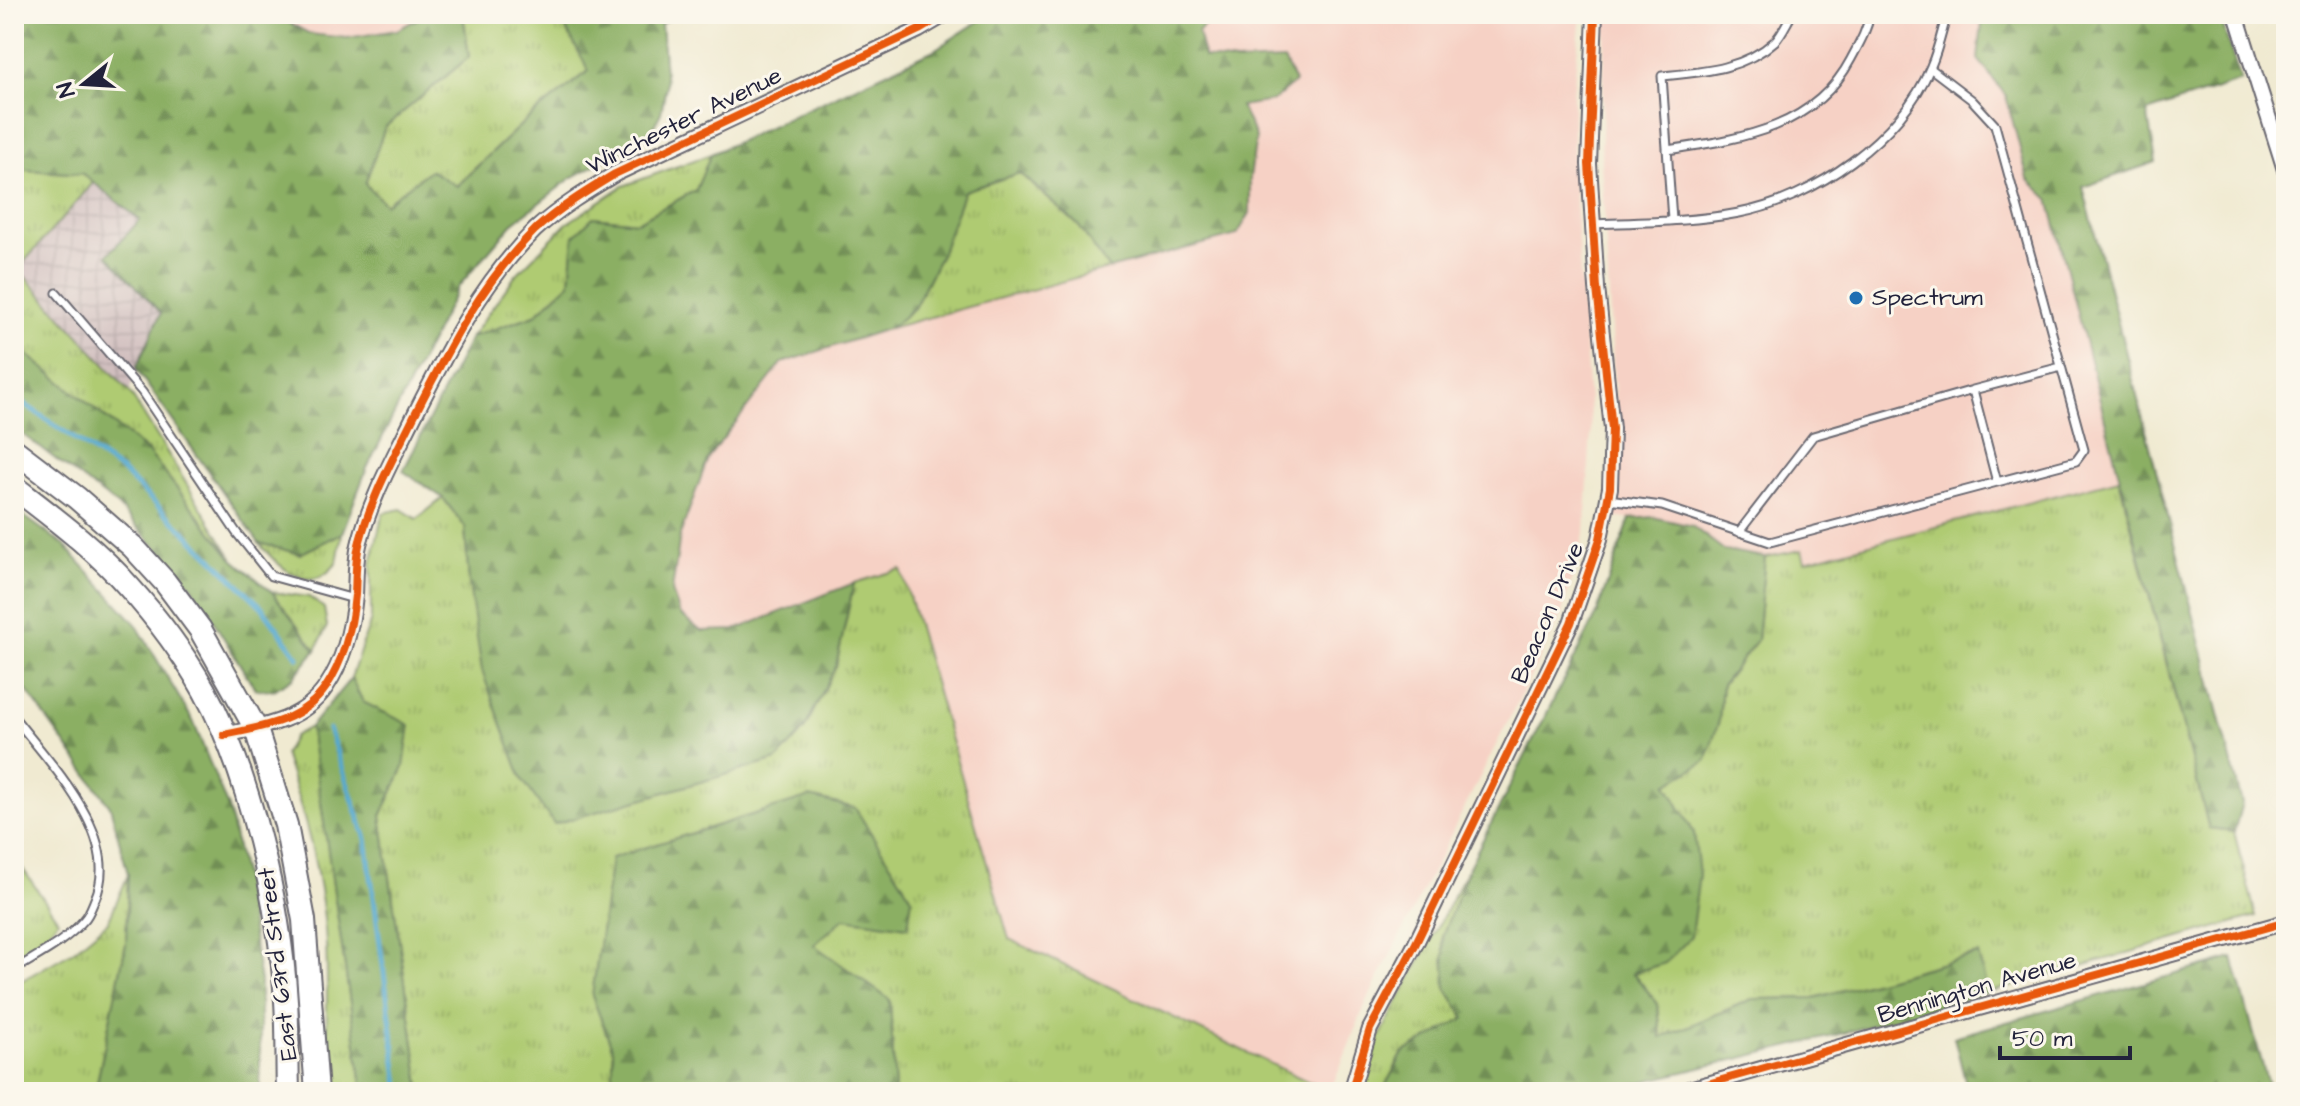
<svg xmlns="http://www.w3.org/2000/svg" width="2300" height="1106" font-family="'Architects Daughter',sans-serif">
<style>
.built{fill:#f6d1c5}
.industrial{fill:url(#industrial-grid)}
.grass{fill:url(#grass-tufts);stroke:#687656;stroke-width:2}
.forest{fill:url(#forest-firs);stroke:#566850;stroke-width:2}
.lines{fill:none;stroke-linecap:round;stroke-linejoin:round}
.stream{stroke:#53a8cf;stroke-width:5}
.service-casing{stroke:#6a6870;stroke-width:11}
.minor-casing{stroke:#6a6870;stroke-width:18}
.secondary-casing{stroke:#6a6870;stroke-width:26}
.service{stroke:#fff;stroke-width:7}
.minor{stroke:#fff;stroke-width:14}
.secondary{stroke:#fff;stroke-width:22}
.cycleway-casing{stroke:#fbf7ec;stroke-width:13}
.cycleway{stroke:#e8590c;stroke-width:8}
.poi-dot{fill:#1f6fb2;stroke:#fbf7ec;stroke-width:3}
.labels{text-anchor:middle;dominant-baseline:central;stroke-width:6;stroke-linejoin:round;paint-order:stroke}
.street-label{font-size:24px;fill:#22223b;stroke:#fbf7ec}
.poi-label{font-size:24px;fill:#22223b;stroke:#fbf7ec;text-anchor:start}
</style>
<defs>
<pattern id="industrial-grid" width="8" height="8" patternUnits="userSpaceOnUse" patternTransform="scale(2)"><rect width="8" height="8" fill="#d1bfbf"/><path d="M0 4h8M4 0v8" fill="none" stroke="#b3a4a5"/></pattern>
<pattern id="grass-tufts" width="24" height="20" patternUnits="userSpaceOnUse" patternTransform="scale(2)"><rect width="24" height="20" fill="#afcb72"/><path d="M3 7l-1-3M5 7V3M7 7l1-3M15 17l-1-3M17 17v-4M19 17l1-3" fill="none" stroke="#96ae64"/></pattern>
<pattern id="forest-firs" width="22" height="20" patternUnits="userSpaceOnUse" patternTransform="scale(2)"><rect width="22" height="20" fill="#8baf64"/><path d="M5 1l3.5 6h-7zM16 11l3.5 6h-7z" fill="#718e54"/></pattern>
</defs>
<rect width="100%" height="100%" fill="#fbf7ec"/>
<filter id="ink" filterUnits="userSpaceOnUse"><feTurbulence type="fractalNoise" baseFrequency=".0125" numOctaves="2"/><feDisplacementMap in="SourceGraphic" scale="16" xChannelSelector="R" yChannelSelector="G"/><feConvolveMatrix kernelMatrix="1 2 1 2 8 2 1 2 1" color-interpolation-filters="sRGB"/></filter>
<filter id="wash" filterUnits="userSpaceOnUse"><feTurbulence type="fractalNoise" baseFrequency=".006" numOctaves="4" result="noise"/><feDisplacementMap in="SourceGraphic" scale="32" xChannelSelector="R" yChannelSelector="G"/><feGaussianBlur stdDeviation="1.8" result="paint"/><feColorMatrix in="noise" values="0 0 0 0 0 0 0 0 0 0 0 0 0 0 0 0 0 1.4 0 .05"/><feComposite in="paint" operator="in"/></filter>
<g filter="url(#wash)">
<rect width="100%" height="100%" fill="#f0ead1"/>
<path class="built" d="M 273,14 L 426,14 L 397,30 L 347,38 L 310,34 Z
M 1216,14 L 1293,14 L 1345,22 L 1368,14 L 1581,14 L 1573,94 L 1573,172 L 1591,430 L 1585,531 L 1561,616 L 1366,1003 L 1330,1092 L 1009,939 L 901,569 L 853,583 L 735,630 L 701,631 L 680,614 L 672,591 L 680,535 L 708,458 L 782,362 L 890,328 L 1237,235 L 1250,213 L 1250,177 L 1256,137 L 1239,105 L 1273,101 L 1284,60 L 1235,62 L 1204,57 L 1197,32 Z
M 1606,14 L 1983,14 L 1978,59 L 2006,96 L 2028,179 L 2049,199 L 2119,479 L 1804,561 L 1801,550 L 1765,557 L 1724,550 L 1692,526 L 1653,517 L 1630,519 L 1615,517 L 1618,446 L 1601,161 Z"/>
<path class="industrial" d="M 93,183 L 140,220 L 161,313 L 129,391 L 18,268 Z"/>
<path class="grass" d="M 463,14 L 558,14 L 590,70 L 526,120 L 456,186 L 430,170 L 385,204 L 365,184 L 385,127 L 469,57 Z
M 711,154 L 696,190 L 637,222 L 593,217 L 574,236 L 570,283 L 535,315 L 471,337 L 516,275 L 566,224 L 623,186 Z
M 14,169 L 83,174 L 93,183 L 18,269 L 129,391 L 233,559 L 148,452 L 14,344 Z
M 1019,173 L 1078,225 L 1109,269 L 890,328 L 914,308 L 942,252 L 964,191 Z
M 2119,479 L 2209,829 L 2234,832 L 2256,916 L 1988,993 L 1977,954 L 1814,998 L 1752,999 L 1661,1038 L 1658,1004 L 1632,972 L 1665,963 L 1694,833 L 1666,784 L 1719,721 L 1722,685 L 1757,640 L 1765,557 L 1802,550 L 1805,561 Z
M 443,498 L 465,527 L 469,584 L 804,730 L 836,666 L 854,583 L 901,569 L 1009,939 L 1330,1092 L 895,1092 L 890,1000 L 813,945 L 844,917 L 908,927 L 855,808 L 592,995 L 613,1050 L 613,1092 L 421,1092 L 381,816 L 404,767 L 363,702 L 351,678 L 371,619 L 371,563 L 383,513 L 401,509 L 417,519 Z
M 342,533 L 337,563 C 333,567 328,573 322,576 C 298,588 272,559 259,543 L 300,554 Z
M 272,592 L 309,597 L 324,608 L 327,626 L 316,650 Z
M 310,727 L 363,1092 L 326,1092 C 325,1029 331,965 322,902 C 315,851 300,802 284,754 L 294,736 Z
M 14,856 L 58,920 L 48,933 L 14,956 Z
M 1470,865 L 1443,934 L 1446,988 L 1465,1018 L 1403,1053 L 1382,1092 L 1364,1092 L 1378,1040 Z
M 128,875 L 126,944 L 95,1092 L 14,1092 L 14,985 L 73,951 L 108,922 Z"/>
<path class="forest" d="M 24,14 L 273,14 L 310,34 L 347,38 L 397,30 L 426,14 L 463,14 L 469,57 L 385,127 L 365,184 L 385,204 L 430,170 L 457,186 L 526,120 L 589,71 L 558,14 L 677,14 L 661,24 L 666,86 L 661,113 L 649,135 L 570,179 L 512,224 L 458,287 L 367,468 L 342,533 L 300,554 L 259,543 L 136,369 L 161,313 L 107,255 L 140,220 L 83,174 L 14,169 L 14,30 Z
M 990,14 L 1216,14 L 1198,32 L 1204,57 L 1235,62 L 1284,60 L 1295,82 L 1273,101 L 1240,106 L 1256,137 L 1250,177 L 1250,213 L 1237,235 L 1109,269 L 1078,225 L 1020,173 L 964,191 L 942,252 L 914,308 L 890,328 L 782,363 L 708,458 L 680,535 L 672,591 L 680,614 L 701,631 L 735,630 L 854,583 L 836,666 L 804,730 L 777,760 L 554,824 L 522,779 L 482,671 L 469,584 L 465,527 L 443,498 L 403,471 L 471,337 L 535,315 L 570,283 L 574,236 L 593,217 L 637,222 L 696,190 L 711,154 L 934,50 Z
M 1983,14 L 2219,14 L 2241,81 L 2147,112 L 2156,162 L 2083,187 L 2242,803 L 2234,832 L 2209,829 L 2049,199 L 2028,179 L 2006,96 L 1978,59 Z
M 14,344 L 148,452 L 233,559 L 272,592 L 316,650 L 293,678 L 274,690 L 255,689 L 192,586 L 118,506 L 14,428 Z
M 14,509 L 64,545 L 136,624 L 193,721 L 228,808 L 244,878 L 260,982 L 260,1092 L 95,1092 L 126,944 L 128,874 L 110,806 L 14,673 Z
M 1653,517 L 1692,526 L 1724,550 L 1765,557 L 1757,640 L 1722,685 L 1719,721 L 1706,761 L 1667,784 L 1694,833 L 1699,874 L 1691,937 L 1665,963 L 1633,973 L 1658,1004 L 1661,1038 L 1752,999 L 1814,998 L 1978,954 L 1988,993 L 1833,1036 L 1600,1092 L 1382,1092 L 1403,1053 L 1465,1018 L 1446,988 L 1443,934 L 1470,865 L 1595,618 L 1630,519 Z
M 351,678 L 363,702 L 410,725 L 404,767 L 381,816 L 421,1092 L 363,1092 L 310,727 Z
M 810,797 L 855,808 L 912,898 L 908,927 L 844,918 L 814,945 L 890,1000 L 895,1092 L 613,1092 L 613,1050 L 592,996 L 611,858 Z
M 2233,958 L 2270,1092 L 1968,1092 L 1954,1037 Z"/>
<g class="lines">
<path class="stream" d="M 14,397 L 123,472 L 262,607 L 298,657
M 329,729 L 366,839 L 400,1092"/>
</g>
</g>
<g filter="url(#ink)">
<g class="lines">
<defs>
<path id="service" d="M 1930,68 L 1972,100 L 1995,125 L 2084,450 L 2076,461 L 1997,482
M 1667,150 C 1738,139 1814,130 1851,59 C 1859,44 1867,31 1870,14
M 1672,220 L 1662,76 C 1703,72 1743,70 1775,41 C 1782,34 1787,22 1792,14
M 1593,224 C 1642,222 1692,222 1739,213 C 1814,199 1902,138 1931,66 C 1938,50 1942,31 1947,14
M 57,293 L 142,392 L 236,532 L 271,576 L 354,599
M 1973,390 L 2061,367
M 1608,499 L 1662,506 L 1770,542 L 1997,482 L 1973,390 L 1813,436 L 1739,532
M 14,717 C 49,763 123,836 95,899 C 92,906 89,915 84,920 C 65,942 38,955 14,970"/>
<path id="minor" d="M 2236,14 L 2286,173
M 224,735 C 262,727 303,721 326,687 C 344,660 352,627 355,595 C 356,577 355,558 360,541 C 372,496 393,459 413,418 C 447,351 481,283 535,230 C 559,208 587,191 615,174 L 919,30 L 946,14
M 1351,1092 L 1370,1029 L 1415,945 L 1571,623 L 1600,539 L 1610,488 L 1612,429 L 1597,288 L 1589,164 L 1595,14
M 1679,1092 L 2286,922"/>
<path id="secondary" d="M 14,450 L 77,498 L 133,547 L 165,582 L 200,629 L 256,729 L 286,825 L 304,920 L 317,1092
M 14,487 C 54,518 95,548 129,587 C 157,618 183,653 204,690 C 250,773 280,906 286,1001 C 288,1031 287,1062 288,1092"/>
</defs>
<use href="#service" class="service-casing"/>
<use href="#minor" class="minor-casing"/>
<use href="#secondary" class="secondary-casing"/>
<use href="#service" class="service"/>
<use href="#minor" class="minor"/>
<use href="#secondary" class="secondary"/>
<defs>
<path id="cycleway" d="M 224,735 C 262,727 303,721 326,687 C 344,660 352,627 355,595 C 356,577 355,558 360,541 C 372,496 393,459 413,418 C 447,351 481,283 535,230 C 559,208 587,191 615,174 L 919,30 L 946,14
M 1351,1092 L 1370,1029 L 1415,945 L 1571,623 L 1600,539 L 1610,488 L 1612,429 L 1597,288 L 1589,164 L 1595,14
M 1679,1092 L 2286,922"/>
</defs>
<use href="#cycleway" class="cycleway-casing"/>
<use href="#cycleway" class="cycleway"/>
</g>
</g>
<circle class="poi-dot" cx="1856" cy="298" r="8"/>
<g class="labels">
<g class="street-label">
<text transform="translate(684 121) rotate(-26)">Winchester Avenue</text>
<text transform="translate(1548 613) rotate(-67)">Beacon Drive</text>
<text transform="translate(278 964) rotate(-97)">East 63rd Street</text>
<text transform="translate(1977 988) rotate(-16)">Bennington Avenue</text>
</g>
<g class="poi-label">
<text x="1872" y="298">Spectrum</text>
</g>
</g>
<rect width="2300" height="1106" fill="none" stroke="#fbf7ec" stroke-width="48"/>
<g transform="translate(84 84) rotate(252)" stroke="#fbf7ec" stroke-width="6" paint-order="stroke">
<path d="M0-6L14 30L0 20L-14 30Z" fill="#22223b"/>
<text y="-12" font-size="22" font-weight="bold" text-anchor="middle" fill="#22223b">N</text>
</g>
<path d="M2000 1046v12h130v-12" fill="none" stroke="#22223b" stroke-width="4"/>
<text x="2012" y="1046" font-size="24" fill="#22223b" stroke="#fbf7ec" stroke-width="6" paint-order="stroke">50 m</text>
</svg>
